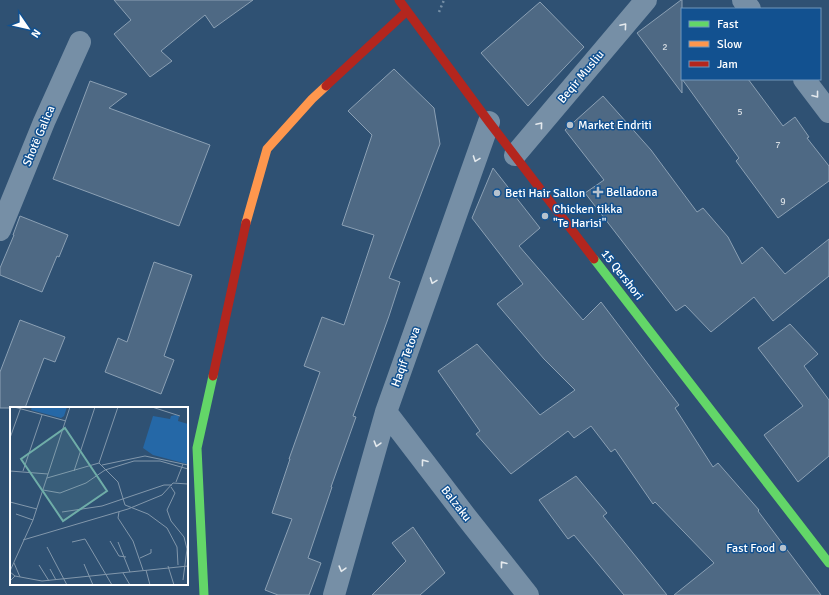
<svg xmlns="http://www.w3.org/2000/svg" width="829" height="595" font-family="Signika,sans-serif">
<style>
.building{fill:#4e6984;stroke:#8ba0b4}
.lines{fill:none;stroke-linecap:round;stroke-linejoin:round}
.path{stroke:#768fa6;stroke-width:2.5;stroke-dasharray:2 3;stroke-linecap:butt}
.street{stroke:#768fa6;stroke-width:22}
.fast{stroke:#63d668;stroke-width:9}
.slow{stroke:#ff974d;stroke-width:9}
.jam{stroke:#b3261e;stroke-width:9}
.oneway{stroke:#e4e9ed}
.poi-dot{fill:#b6c2ce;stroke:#125190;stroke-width:1.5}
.labels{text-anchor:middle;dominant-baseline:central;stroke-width:3;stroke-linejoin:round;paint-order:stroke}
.number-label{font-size:10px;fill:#d3dae0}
.street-label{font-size:12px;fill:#fff;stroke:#125190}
.poi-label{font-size:12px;fill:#fff;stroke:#125190;text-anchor:start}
.inset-road{fill:none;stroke:#8297ab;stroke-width:1}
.view{fill:#6fada8;fill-opacity:0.15;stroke:#6fada8;stroke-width:2}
.inset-edge{fill:none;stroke:#fff;stroke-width:2}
</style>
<rect width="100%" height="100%" fill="#2f5173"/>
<path class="building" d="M 114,0 L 253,0 L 214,28 L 205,15 L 161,51 L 172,61 L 150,77 L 114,34 L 131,20 Z
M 681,0 L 682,0 L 682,93 L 637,33 Z
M 540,2 L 584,47 L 528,106 L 481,53 Z
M 394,69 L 434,108 L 440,144 L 389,278 L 400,282 L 389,316 L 353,416 L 356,417 L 331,487 L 332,487 L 308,558 L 321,563 L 309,595 L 278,595 L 265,590 L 292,519 L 272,513 L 290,459 L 289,459 L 320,372 L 304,366 L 322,317 L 344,325 L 374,235 L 342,225 L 372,135 L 348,111 Z
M 682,79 L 748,79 L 783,126 L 795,117 L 809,137 L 807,138 L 829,166 L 829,181 L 778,218 L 736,161 L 739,158 Z
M 90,81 L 127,94 L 109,108 L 210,145 L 179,226 L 53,179 Z
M 603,96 L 651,150 L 697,212 L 703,208 L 728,237 L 742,264 L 762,247 L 785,274 L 829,239 L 829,276 L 773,321 L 754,297 L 711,332 L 685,305 L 676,311 L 585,193 L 604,180 L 565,130 Z
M 493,168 L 540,228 L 519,246 L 583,320 L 601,302 L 679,405 L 675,408 L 713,467 L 718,463 L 759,510 L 758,511 L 821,595 L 674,595 L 714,563 L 655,502 L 653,504 L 615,449 L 611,452 L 591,426 L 574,438 L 568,431 L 511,474 L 476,434 L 480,431 L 438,371 L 477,344 L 540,415 L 575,390 L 544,359 L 497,304 L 523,284 L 472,218 Z
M 20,216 L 68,235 L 59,257 L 57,256 L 42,292 L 0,275 L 0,268 L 14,235 L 13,235 Z
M 154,262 L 192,275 L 164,356 L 174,360 L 161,394 L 105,372 L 118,338 L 127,342 Z
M 20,320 L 65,337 L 55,362 L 44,358 L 25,408 L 0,408 L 0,372 Z
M 790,324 L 818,354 L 804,366 L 829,400 L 829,456 L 798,482 L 764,435 L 803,406 L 758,348 Z
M 576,476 L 607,513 L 603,516 L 667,595 L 624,595 L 574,535 L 568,539 L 539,500 Z
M 413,527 L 445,573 L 420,595 L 372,595 L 406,561 L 392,543 Z"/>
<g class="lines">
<path class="path" d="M 439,12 L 444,0"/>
<path class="street" d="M 743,0 L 750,9
M 804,79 L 829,112
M 515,155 L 646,0
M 0,230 L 44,122 L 80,42
M 386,412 L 467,518 L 528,595
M 334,595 L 386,412 L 489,122"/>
<path class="fast" d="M 594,259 L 829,563
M 204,595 L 197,448 L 213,376"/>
<path class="slow" d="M 246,223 L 267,149 L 312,99 L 326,86"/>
<path class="jam" d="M 399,0 L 489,122 L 594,259
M 326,86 L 407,11
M 213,376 L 246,223"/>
</g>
<defs><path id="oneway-chevron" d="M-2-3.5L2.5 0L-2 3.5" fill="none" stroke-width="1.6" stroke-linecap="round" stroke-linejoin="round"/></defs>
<g class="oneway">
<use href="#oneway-chevron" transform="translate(624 26) rotate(-50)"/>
<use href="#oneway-chevron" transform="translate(816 95) rotate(52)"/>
<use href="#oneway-chevron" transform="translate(540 125) rotate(-50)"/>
<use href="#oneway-chevron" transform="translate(476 159) rotate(110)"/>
<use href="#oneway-chevron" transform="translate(433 281) rotate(110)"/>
<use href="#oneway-chevron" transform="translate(377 444) rotate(106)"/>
<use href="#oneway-chevron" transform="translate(424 462) rotate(-127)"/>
<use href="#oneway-chevron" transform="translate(503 564) rotate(-128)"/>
<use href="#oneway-chevron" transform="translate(342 569) rotate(106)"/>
</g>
<g class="poi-dot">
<circle cx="570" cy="125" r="4"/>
<path d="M596 186h4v4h4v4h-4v4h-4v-4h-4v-4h4z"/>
<circle cx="497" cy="193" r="4"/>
<circle cx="545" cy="216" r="4"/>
<circle cx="783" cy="548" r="4"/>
</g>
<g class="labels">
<g class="number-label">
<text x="665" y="47">2</text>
<text x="740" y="112">5</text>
<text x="778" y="145">7</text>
<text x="783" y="202">9</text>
</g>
<g class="street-label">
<text transform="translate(581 77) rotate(-50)">Beqir Musliu</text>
<text transform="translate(39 136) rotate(-67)">Shotë Galica</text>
<text transform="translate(622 275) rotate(52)">15 Qershori</text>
<text transform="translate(406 357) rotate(-70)">Haqif Tetova</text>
<text transform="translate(456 504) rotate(52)">Balzaku</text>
</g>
<g class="poi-label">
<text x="578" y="125">Market Endriti</text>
<text x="606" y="192">Belladona</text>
<text x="505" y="193">Beti Hair Sallon</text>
<text x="553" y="209">Chicken tikka<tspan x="553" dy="14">"Te Harisi"</tspan></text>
<text x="775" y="548" text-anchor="end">Fast Food</text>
</g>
</g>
<g transform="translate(10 407)">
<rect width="178" height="178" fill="#2f5173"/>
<path d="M 22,0 L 57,0 L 54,9 L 51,11 L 21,3 ZM 166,8 L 169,9 L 168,14 L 178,17 L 177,57 L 143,48 L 133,41 L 143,9 L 160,12 L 161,9 Z" fill="#2568a7"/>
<path class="inset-road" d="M 4,0 L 56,14M 142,0 L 170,9M 0,31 L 11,0M 89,56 L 108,75 L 115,98 L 138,107 L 157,121 L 167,140 L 168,158M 89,56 L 108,0M 92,58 L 135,49 L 173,57M 0,64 L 38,67M 13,64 L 32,8M 64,64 L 85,0M 37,71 L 89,56M 166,75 L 173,57 L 178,58M 161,80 L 165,86 L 157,103 L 161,114 L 174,130 L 177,142 L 173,173M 33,83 L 50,86 L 76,76 L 95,63 L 124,54 L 150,54 L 178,62M 0,95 L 27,102M 52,105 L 92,99 L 154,78 L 162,78M 109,105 L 108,111 L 123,134 L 133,163M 6,107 L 23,113M 13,133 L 118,102 L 152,88 L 163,76 L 178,77M 100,134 L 109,149 L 116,150M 62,135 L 75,132 L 102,178M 108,135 L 120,165M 37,140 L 57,178M 130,151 L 141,146 L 141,142M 4,156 L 10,170M 74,157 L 83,178M 29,158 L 39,174M 158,159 L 164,178M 40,162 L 46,173M 136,163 L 140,178M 0,164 L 23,113 L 60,0M 0,165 L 5,169 L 0,174M 113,166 L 120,178M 5,169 L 32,174 L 178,159"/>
<path class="view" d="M 55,21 L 97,84 L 53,114 L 11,52 Z"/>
<rect width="178" height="178" class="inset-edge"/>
</g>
<rect x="681" y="8" width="140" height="72" fill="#125190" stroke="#7197bc"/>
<rect x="689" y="21" width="20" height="6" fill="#63d668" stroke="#7197bc"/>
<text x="717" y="28" font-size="12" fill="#ffffff">Fast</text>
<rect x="689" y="41" width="20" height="6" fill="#ff974d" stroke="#7197bc"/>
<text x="717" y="48" font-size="12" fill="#ffffff">Slow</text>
<rect x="689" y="61" width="20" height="6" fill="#b3261e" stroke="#7197bc"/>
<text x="717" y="68" font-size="12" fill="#ffffff">Jam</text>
<g transform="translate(28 28) rotate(124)" stroke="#125190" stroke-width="3" paint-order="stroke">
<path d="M0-3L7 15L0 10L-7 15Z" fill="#ffffff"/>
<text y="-6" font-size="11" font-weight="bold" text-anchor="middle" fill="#ffffff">N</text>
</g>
</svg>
